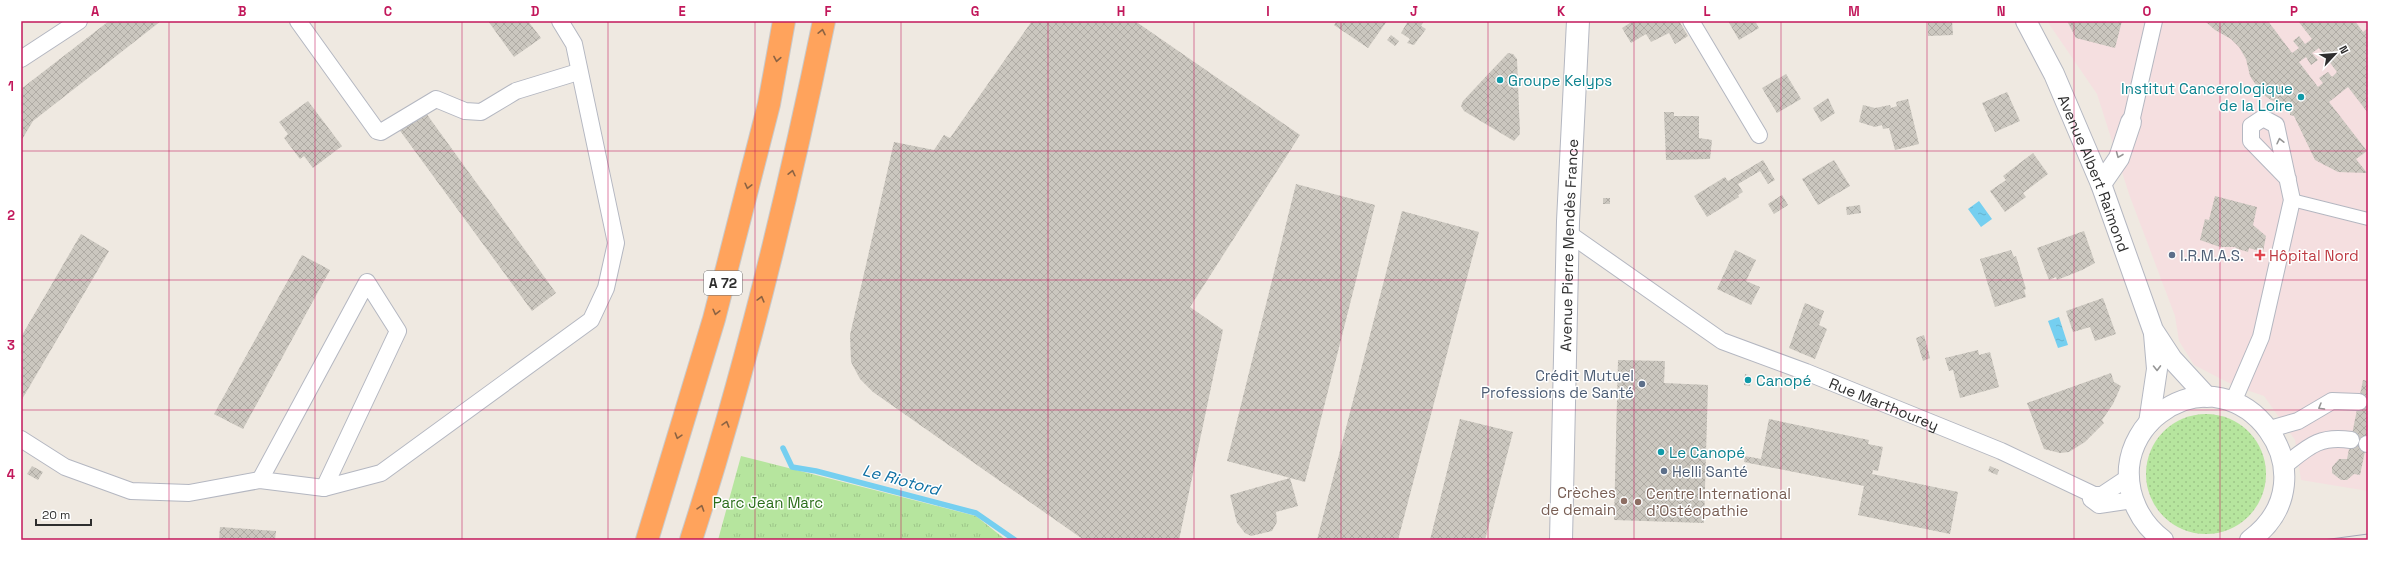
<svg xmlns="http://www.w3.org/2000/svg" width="2389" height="561" font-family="'Space Grotesk',sans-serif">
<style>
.medical{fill:#f5dfe0}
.grass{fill:url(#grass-dots)}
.park{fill:url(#park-tufts)}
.water{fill:url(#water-ripples)}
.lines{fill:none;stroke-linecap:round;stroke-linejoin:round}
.stream{stroke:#75cff0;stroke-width:5.5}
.building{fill:url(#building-cross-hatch);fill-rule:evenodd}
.pedestrian-casing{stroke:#b4b7c1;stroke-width:14}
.minor-casing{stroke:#b4b7c1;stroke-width:18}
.tertiary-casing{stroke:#b4b7c1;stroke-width:22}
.secondary-casing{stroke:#b4b7c1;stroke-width:24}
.motorway-casing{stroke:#c9c9c9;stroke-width:24}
.pedestrian{stroke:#fff;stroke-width:12}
.minor{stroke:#fff;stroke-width:16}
.tertiary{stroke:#fff;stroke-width:20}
.secondary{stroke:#fff;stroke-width:22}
.motorway{stroke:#ffa35c;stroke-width:22}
.tram{stroke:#a3a6b8;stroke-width:1}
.oneway{stroke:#8c6343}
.oneway2{stroke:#969696}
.grid{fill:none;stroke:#c2185b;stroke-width:1;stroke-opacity:0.55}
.culture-dot{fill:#0f9aa8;stroke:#fff;stroke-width:1.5}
.service-dot{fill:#5c6f8a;stroke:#fff;stroke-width:1.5}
.health-dot{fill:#e0444e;stroke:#fff;stroke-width:1.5}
.education-dot{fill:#8d6e63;stroke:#fff;stroke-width:1.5}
.labels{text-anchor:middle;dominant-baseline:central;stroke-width:3;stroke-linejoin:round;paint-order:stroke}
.shield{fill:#fff;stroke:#6d6d6d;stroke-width:1}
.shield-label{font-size:14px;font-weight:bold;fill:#2e2e2e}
.culture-label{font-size:15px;fill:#0d838f;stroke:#fff;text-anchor:start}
.street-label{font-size:15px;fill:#2e2e2e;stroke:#fff}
.service-label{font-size:15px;fill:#4e5e75;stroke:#fff;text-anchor:start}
.health-label{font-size:15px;fill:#be3a42;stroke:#fff;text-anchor:start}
.education-label{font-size:15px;fill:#785e54;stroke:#fff;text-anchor:end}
.park-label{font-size:15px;fill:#2c6e1b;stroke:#fff}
.water-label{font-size:16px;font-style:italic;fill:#0d6fa3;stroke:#fff}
.neatline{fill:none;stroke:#c2185b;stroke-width:1.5}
.grid-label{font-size:13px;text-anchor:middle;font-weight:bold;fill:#c2185b}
</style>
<defs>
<pattern id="grass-dots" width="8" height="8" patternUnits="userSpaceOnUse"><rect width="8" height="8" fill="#b6e59e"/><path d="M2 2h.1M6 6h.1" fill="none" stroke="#9dc588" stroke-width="1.8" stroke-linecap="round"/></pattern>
<pattern id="park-tufts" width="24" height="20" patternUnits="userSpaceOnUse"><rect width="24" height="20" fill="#b6e59e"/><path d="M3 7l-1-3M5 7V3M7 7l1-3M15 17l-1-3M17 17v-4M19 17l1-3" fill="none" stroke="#9dc588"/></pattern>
<pattern id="water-ripples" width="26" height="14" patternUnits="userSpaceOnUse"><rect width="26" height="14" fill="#75cff0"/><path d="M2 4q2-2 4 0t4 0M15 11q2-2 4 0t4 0" fill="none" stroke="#66b2ce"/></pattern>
<pattern id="building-cross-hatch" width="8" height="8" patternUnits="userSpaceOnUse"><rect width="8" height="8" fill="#cbc7bf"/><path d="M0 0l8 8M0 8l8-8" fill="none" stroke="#afaba4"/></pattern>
</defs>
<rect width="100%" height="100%" fill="#efe9e1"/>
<path class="medical" d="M 2047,21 L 2368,21 L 2368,491 L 2301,480 L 2295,440 L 2264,396 L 2235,386 L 2194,365 L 2179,341 L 2175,316 L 2129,194 L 2097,94 Z"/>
<path class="grass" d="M2146 474a60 60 0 1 1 120 0a60 60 0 1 1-120 0Z"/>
<path class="park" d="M 741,456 L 976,516 L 1006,540 L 718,540 Z"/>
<path class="water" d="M 1979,201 L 1992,219 L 1981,227 L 1968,209 Z
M 2059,317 L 2068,345 L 2058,348 L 2048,321 Z"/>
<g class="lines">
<path class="stream" d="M 783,448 L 792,467 L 816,471 L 976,513 L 1015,540"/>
</g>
<path class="building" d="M 109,21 L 161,21 L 33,121 L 21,141 L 21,89 Z
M 488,21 L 528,21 L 541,38 L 514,57 Z
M 1032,21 L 1135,21 L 1300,135 L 1190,307 L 1223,330 L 1179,540 L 1084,540 L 873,392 L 860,379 L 851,362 L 850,335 L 894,142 L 934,150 L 944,135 L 950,138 Z
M 1337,21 L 1387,21 L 1368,48 L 1334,25 Z
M 1408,21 L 1424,21 L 1421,26 L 1426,29 L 1414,45 L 1407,43 L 1410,39 L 1401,33 Z
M 1633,21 L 1679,21 L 1688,36 L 1675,44 L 1669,33 L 1651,42 L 1646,34 L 1631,43 L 1622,28 Z
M 1728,21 L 1755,21 L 1759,28 L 1739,40 Z
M 1928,21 L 1952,21 L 1953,35 L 1928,36 Z
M 2067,21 L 2122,21 L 2115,48 L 2076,38 Z
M 2205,21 L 2268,21 L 2292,53 L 2299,48 L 2293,41 L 2299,36 L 2305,44 L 2312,39 L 2298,21 L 2355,21 L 2363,32 L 2368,28 L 2368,113 L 2348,87 L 2329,102 L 2367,151 L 2356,159 L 2367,173 L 2338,172 L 2315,160 L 2294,116 L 2290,115 L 2290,111 L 2281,103 L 2271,100 L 2261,93 L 2250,76 L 2246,59 L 2239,47 L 2231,39 L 2215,30 ZM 2319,48 L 2337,72 L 2332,77 L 2328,72 L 2319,78 L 2323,83 L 2318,87 L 2299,62 L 2306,57 L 2311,65 L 2318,60 L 2312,53 Z
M 1391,35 L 1399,41 L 1395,46 L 1387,40 Z
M 1508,53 L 1513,54 L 1517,59 L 1520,134 L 1514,141 L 1464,111 L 1461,106 L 1463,101 Z
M 1786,74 L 1801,99 L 1777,113 L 1762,88 Z
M 2007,92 L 2020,121 L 1995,132 L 1982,103 Z
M 1828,98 L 1835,113 L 1821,122 L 1813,108 Z
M 1908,99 L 1919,144 L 1895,150 L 1889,128 L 1883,129 L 1882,125 L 1875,127 L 1859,122 L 1863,105 L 1875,108 L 1890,105 L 1891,108 L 1897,106 L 1896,102 Z
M 308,101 L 342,146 L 313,168 L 304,156 L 300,159 L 284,138 L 288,134 L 279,122 Z
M 423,109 L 556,293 L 532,311 L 398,128 Z
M 1664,112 L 1674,112 L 1674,116 L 1699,116 L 1699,138 L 1712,140 L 1710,159 L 1666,160 Z
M 2033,153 L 2048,174 L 2023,193 L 2026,197 L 2005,212 L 1990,191 L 2006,180 L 2003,176 Z
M 1763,160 L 1775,180 L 1768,184 L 1760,171 L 1738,184 L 1743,192 L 1738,195 L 1739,197 L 1707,217 L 1694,196 L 1725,177 L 1728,181 Z
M 1834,160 L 1850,186 L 1818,205 L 1802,179 Z
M 1296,184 L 1375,205 L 1305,482 L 1227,461 Z
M 1782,195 L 1788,205 L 1774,214 L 1768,204 Z
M 2215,196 L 2257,207 L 2253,225 L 2266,236 L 2263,252 L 2249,248 L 2248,252 L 2235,248 L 2236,247 L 2220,247 L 2200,240 L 2205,219 L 2209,220 Z
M 1603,198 L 1610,198 L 1610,204 L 1603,204 Z
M 1860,205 L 1861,213 L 1847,215 L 1846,207 Z
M 1402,211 L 1479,232 L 1398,540 L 1317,540 Z
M 2084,231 L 2095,263 L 2082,270 L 2057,280 L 2056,277 L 2049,280 L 2037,248 Z
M 81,234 L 109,251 L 21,401 L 21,337 Z
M 1735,250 L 1756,260 L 1746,281 L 1760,287 L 1751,305 L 1717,289 Z
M 2011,250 L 2014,257 L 2016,256 L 2026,289 L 2024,290 L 2026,297 L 1995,307 L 1980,259 Z
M 302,255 L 330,270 L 243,429 L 214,414 Z
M 2103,298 L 2116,334 L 2095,341 L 2090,327 L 2073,332 L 2066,311 Z
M 1805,303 L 1824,311 L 1819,325 L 1827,329 L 1815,359 L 1789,348 Z
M 1924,335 L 1930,358 L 1923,361 L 1916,338 Z
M 1978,350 L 1979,355 L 1990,352 L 1999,387 L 1960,398 L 1953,370 L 1949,371 L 1945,358 Z
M 1618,360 L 1665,361 L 1664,383 L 1708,385 L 1704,523 L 1614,520 Z
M 2111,373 L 2114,382 L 2121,386 L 2113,404 L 2102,420 L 2104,423 L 2085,442 L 2069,452 L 2060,453 L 2044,449 L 2027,403 Z
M 1745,374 L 1751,376 L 1750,386 L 1744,385 Z
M 2363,380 L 2368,381 L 2368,437 L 2360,475 L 2354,474 L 2347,480 L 2341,480 L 2332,473 L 2332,467 L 2339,459 L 2347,459 Z
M 1460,419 L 1513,432 L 1485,540 L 1430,540 Z
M 1769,419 L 1869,440 L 1868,444 L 1883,447 L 1878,471 L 1873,470 L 1872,474 L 1958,492 L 1950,534 L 1858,515 L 1864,486 L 1744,462 L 1745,456 L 1761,459 Z
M 32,466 L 43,472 L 38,480 L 27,474 Z
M 1990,466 L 1999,470 L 1997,475 L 1988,471 Z
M 1290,478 L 1298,506 L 1276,512 L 1277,522 L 1272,531 L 1251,536 L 1245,533 L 1237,523 L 1230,495 Z
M 220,527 L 276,531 L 275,540 L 219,540 Z"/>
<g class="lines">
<defs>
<path id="pedestrian" d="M 2292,200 L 2368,219"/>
<g id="minor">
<path d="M 298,21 L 377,131 L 381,132 L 436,99 L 465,111 L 481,112 L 516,91 L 578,72"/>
<path d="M 1691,21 L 1759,135"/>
<path d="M 21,59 L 79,21"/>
<path d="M 2131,122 L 2154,21"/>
<path id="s1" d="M 1568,233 L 1722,341 L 1806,372 L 2001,451 L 2094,495 L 2102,495 L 2129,477"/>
<path d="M 2233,402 L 2261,337 L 2292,200 L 2276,125 L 2263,118 L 2251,126 L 2251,141 L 2288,179"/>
<path d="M 2270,429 L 2298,421 L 2332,401 L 2359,402"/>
<path d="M 21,439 L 65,467 L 131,491 L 189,493 L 260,480 L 324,488 L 381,473 L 591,320 L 606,288 L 616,243 L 574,44 L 560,21"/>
<path d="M 2367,444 L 2368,444"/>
<path d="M 2284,466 C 2308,447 2319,435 2351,440"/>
<path d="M 260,480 L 367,282 L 398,331 L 324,488"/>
<path d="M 2091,499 L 2099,505 L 2133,500"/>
</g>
<g id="tertiary">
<path id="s2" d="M 2026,21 L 2054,74 L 2101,184 L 2153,330 L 2172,359 L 2207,397"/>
<path d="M 2101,184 L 2119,158 L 2131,122"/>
<path d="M 2149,423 L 2157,369 L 2154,334"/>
<path d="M 2163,540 C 2140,523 2127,496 2129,467 C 2131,446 2143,425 2160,413 C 2243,352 2336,477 2250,540"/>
</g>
<g id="secondary">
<path id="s3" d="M 1561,540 L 1568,221 L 1578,21"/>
</g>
<path id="motorway" d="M 647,540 L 714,319 L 769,104 L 784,21
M 691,540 C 746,369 788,196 824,21"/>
</defs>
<use href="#pedestrian" class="pedestrian-casing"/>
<use href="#minor" class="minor-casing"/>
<use href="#tertiary" class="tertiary-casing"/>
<use href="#secondary" class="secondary-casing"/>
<use href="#motorway" class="motorway-casing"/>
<use href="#pedestrian" class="pedestrian"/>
<use href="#minor" class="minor"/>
<use href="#tertiary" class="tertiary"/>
<use href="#secondary" class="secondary"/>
<use href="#motorway" class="motorway"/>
<path class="tram" d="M 2323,540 L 2368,534"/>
</g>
<defs><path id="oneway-chevron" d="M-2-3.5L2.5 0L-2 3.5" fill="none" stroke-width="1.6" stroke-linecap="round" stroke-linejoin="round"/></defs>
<g class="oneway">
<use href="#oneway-chevron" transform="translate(822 32) rotate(-78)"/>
<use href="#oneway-chevron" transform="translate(777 59) rotate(100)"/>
<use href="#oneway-chevron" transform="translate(792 173) rotate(-77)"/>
<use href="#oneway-chevron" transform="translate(748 186) rotate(104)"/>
<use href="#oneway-chevron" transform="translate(761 299) rotate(-75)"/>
<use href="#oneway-chevron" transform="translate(716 312) rotate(104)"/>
<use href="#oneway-chevron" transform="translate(726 424) rotate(-74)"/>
<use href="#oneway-chevron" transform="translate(678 436) rotate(107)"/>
<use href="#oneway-chevron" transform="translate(701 508) rotate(-72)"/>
</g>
<g class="oneway2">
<use href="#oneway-chevron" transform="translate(2280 141) rotate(-103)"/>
<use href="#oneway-chevron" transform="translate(2119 155) rotate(112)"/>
<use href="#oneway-chevron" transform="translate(2157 368) rotate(89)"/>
<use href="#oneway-chevron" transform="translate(2321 407) rotate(150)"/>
</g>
<path class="grid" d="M 169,21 L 169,540M 315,21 L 315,540M 462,21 L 462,540M 608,21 L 608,540M 755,21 L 755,540M 901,21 L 901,540M 1048,21 L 1048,540M 1194,21 L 1194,540M 1341,21 L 1341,540M 1488,21 L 1488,540M 1634,21 L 1634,540M 1781,21 L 1781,540M 1927,21 L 1927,540M 2074,21 L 2074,540M 2220,21 L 2220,540M 21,151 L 2368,151M 21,280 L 2368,280M 21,410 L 2368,410"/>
<g class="culture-dot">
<circle cx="1500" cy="80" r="4"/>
<circle cx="2301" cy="97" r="4"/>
<circle cx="1748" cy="380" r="4"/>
<circle cx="1661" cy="452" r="4"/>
</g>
<g class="service-dot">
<circle cx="2172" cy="255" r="4"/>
<circle cx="1642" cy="384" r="4"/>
<circle cx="1664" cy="471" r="4"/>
</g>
<path class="health-dot" d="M2258 249h4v4h4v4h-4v4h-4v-4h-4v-4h4z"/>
<g class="education-dot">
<circle cx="1624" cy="501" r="4"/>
<circle cx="1638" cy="502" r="4"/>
</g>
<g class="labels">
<rect class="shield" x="704" y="271" width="38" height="24" rx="3"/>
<g class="shield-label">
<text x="723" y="283">A 72</text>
</g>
<g class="culture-label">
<text x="1508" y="80">Groupe Kelyps</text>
<text x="2293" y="88" text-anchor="end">Institut Cancerologique<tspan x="2293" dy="17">de la Loire</tspan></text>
<text x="1756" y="380">Canopé</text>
<text x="1669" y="452">Le Canopé</text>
</g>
<g class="street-label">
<text stroke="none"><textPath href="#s2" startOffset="167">Avenue Albert Raimond</textPath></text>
<text stroke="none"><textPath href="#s3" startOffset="295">Avenue Pierre Mendès France</textPath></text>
<text stroke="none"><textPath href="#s1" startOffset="362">Rue Marthourey</textPath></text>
</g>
<g class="service-label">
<text x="2180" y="255">I.R.M.A.S.</text>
<text x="1634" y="375" text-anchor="end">Crédit Mutuel<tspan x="1634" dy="17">Professions de Santé</tspan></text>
<text x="1672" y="471">Helli Santé</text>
</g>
<g class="health-label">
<text x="2269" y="255">Hôpital Nord</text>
</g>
<g class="education-label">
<text x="1616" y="492">Crèches<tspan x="1616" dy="17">de demain</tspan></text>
<text x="1646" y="493" text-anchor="start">Centre International<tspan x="1646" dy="17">d'Ostéopathie</tspan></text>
</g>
<g class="park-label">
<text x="768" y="502">Parc Jean Marc</text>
</g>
<g class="water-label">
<text transform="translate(901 480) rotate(15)">Le Riotord</text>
</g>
</g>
<rect width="2389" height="561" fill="none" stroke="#ffffff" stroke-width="44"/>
<g transform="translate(2335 54) rotate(64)" stroke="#ffffff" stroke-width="3" paint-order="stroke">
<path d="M0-3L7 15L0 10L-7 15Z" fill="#2e2e2e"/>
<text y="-6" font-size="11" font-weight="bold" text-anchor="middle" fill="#2e2e2e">N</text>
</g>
<path d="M36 519v6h55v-6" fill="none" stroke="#2e2e2e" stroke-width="2"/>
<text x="42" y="519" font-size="12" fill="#2e2e2e" stroke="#ffffff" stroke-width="3" paint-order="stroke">20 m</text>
<rect x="22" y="22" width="2345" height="517" class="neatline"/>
<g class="grid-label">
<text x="95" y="16">A</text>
<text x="242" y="16">B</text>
<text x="388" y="16">C</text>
<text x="535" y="16">D</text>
<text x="682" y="16">E</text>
<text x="828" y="16">F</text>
<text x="975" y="16">G</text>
<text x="1121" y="16">H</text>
<text x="1268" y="16">I</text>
<text x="1414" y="16">J</text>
<text x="1561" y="16">K</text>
<text x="1707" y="16">L</text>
<text x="1854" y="16">M</text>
<text x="2001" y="16">N</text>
<text x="2147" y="16">O</text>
<text x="2294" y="16">P</text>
<text x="11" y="91">1</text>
<text x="11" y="220">2</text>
<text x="11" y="350">3</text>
<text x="11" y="479">4</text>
</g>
</svg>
